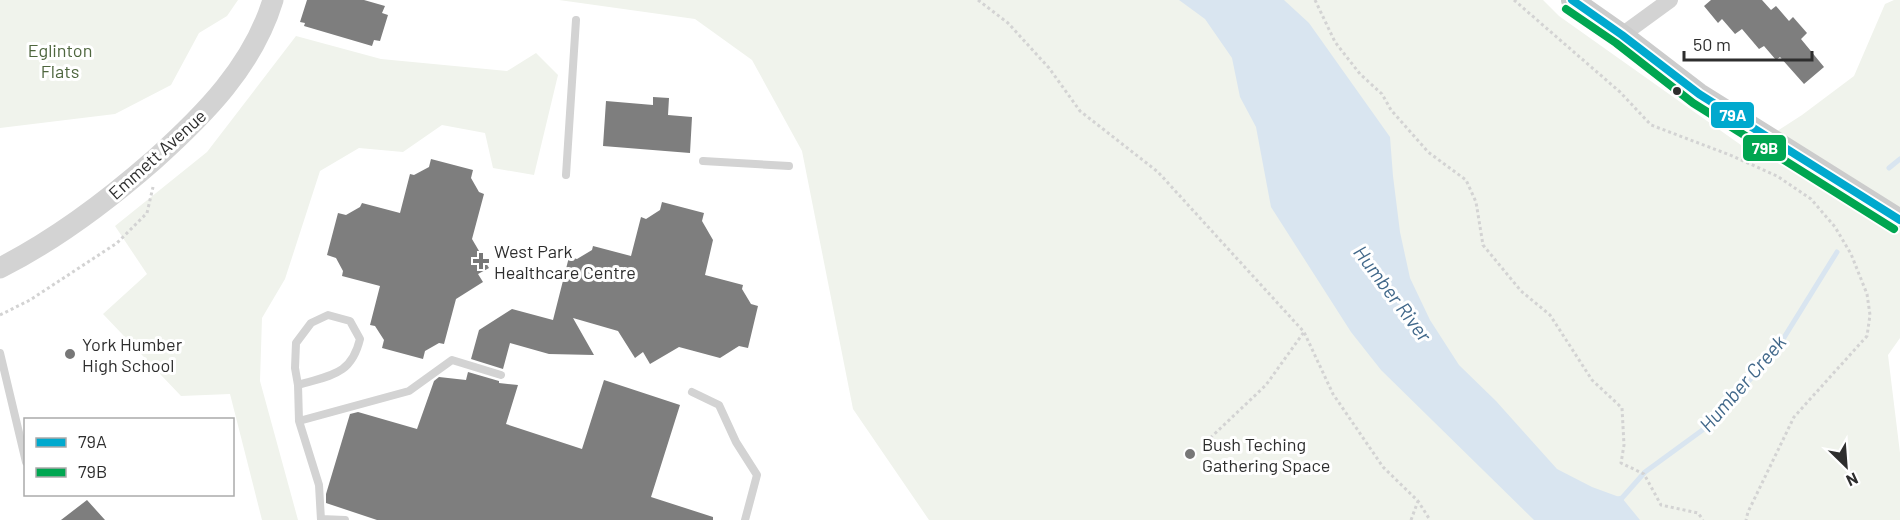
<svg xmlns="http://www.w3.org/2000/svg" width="1900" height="520" font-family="Barlow,sans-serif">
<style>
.green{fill:#f0f3ec}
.water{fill:#d9e5f0}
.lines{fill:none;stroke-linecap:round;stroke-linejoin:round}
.stream{stroke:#d9e5f0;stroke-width:5}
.building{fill:#7e7e7e}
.path{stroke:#d3d3d3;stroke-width:3;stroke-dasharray:3 3;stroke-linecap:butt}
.service{stroke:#d3d3d3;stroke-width:8}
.minor{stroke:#d3d3d3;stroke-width:16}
.tertiary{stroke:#d3d3d3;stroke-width:21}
.secondary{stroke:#ccc;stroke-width:22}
.bus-1-casing{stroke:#fff;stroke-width:12}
.bus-2-casing{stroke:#fff;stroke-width:12}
.bus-1{stroke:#00a9ce;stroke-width:8}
.bus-2{stroke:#00a651;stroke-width:8}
.bus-dot{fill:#2e2e2e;stroke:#fff;stroke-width:2}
.poi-dot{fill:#777;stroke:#fff;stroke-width:2}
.labels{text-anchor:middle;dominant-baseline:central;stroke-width:6;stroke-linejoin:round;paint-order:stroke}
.park-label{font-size:18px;fill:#4e663e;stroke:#fff}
.street-label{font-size:18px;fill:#2e2e2e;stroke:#fff}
.poi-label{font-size:18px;fill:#2e2e2e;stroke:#fff;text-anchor:start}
.water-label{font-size:20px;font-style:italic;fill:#41688a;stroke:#fff}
.line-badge{stroke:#fff;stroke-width:2}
.badge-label{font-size:16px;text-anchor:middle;font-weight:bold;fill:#fff}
</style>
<rect width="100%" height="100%" fill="#fff"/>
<path class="green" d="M 0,0 L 238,0 L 227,16 L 199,33 L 171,85 L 115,114 L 0,128 Z
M 559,0 L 1543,0 L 1559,16 L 1748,150 L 1802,115 L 1854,76 L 1885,4 L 1894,0 L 1900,0 L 1900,338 L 1888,355 L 1900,453 L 1900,520 L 929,520 L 853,409 L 802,151 L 752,60 L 695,19 Z
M 296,36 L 381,59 L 507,71 L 536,53 L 558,75 L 534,175 L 493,168 L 485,133 L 442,125 L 403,152 L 359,148 L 320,171 L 285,279 L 262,318 L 260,381 L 298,520 L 262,520 L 230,394 L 181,396 L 103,314 L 147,274 L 115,226 L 207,152 Z"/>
<path class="water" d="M 1179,0 L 1284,0 L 1309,23 L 1390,137 L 1393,176 L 1400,232 L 1410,278 L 1430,320 L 1459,365 L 1496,401 L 1557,469 L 1592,487 L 1622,498 L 1640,520 L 1534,520 L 1381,370 L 1351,332 L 1271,207 L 1256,127 L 1240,97 L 1232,58 L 1205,19 Z"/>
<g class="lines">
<path class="stream" d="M 1889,168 L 1900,159
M 1615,500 L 1622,498 L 1645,472 L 1708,426 L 1775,352 L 1837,252"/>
</g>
<path class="building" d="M 307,0 L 364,0 L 385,6 L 382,13 L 388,15 L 380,41 L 374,40 L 372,46 L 304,26 L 305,23 L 300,22 Z
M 1711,0 L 1762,0 L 1771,10 L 1776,6 L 1789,21 L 1793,17 L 1807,33 L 1801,39 L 1824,67 L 1804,84 L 1780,57 L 1776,60 L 1764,46 L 1759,49 L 1742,29 L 1735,34 L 1722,19 L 1718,23 L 1704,6 Z
M 653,97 L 669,98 L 668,115 L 692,117 L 690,153 L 603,146 L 606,101 L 653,105 Z
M 431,159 L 473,170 L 471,178 L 479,192 L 484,194 L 472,239 L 489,268 L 478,274 L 483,282 L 456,299 L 444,344 L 439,343 L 425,351 L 423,359 L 382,348 L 384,340 L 375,326 L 370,325 L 380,286 L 342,276 L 343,271 L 336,258 L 327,255 L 338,213 L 346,215 L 360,207 L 362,203 L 400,213 L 410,174 L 414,175 L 429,167 Z
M 662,202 L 704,213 L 702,221 L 713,240 L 705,275 L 743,285 L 742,289 L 751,304 L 758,306 L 748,348 L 739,346 L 720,358 L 679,347 L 650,364 L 643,352 L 635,358 L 618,331 L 573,318 L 594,355 L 549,354 L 510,343 L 503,369 L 471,359 L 479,330 L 512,309 L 553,320 L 569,257 L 577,259 L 592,250 L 593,246 L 631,256 L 641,217 L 646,219 L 660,210 Z
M 468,372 L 499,381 L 499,383 L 518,385 L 506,424 L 582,449 L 604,380 L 680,405 L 651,497 L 713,517 L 713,520 L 377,520 L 326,503 L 326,494 L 350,414 L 358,412 L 417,429 L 434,381 L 439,377 L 466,380 Z
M 87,500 L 105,520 L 61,520 Z"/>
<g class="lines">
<path class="path" d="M 978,0 L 1008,23 L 1049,68 L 1080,111 L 1158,172 L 1304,332 L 1333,394 L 1383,467 L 1418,501 L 1430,520
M 1315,0 L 1335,42 L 1360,74 L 1382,94 L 1391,110 L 1428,152 L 1466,180 L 1476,202 L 1483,245 L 1521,291 L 1550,315 L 1592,380 L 1622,408 L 1624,445 L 1621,463 L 1644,474 L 1661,505 L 1698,513 L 1703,520
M 1514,0 L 1620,92 L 1651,125 L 1730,155 L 1777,176 L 1811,199 L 1835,227 L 1851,254 L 1867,294 L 1870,315 L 1867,336 L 1794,417 L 1748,512 L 1746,520
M 0,315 L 30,300 L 117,243 L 147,213 L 153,187
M 1206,442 L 1266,385 L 1304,332
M 1411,520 L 1418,501"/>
<path class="service" d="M 703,161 L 789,166
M 566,175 L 576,20
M 0,353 L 26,462
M 298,385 C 330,375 351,376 360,339 L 350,321 L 328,315 L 311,323 L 296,343 L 295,368 L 298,385 L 299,421 L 319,485 L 321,520
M 692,392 L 719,405 L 736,442 L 757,475 L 745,520
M 299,421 L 409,391 L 452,360 L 501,375
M 321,519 L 345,520"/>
<path class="minor" d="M 1622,35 L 1670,0"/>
<path class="tertiary" d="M 0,268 C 57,239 106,202 154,160 C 204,115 253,66 273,0"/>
<path class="secondary" d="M 1572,0 L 1622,35 L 1699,94 L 1900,220"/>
<defs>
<path id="bus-1" d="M 1572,0 L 1622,35 L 1699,94 L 1900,220"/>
<path id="bus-2" d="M 1566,9 L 1616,43 L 1693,103 L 1894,229"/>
</defs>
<use href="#bus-1" class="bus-1-casing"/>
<use href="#bus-2" class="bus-2-casing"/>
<use href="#bus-1" class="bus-1"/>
<use href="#bus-2" class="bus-2"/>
</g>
<circle class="bus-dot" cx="1677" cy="91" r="5"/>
<g class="poi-dot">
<path d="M478 252h6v6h6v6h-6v6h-6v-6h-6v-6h6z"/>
<circle cx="70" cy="354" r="6"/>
<circle cx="1190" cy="454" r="6"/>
</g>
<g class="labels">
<g class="park-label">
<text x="60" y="50">Eglinton<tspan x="60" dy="21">Flats</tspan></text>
</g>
<g class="street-label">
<text transform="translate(157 154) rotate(-42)">Emmett Avenue</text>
</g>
<g class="poi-label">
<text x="494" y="251">West Park<tspan x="494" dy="21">Healthcare Centre</tspan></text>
<text x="82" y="344">York Humber<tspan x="82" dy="21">High School</tspan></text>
<text x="1202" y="444">Bush Teching<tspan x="1202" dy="21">Gathering Space</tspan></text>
</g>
<g class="water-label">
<text transform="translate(1393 293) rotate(53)">Humber River</text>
<text transform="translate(1742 383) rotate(-49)">Humber Creek</text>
</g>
</g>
<g class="line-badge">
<rect x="1710" y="101" width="45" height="28" rx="6" fill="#00a9ce"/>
<rect x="1742" y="134" width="45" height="28" rx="6" fill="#00a651"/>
</g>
<g class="badge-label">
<text x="1733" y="121">79A</text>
<text x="1765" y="154">79B</text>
</g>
<rect x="24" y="418" width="210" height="78" fill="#ffffff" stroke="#ababab" stroke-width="1.5"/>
<rect x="36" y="438" width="30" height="9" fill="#00a9ce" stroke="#ababab" stroke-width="1.5"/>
<text x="78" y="448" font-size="18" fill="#2e2e2e">79A</text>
<rect x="36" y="468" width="30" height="9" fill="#00a651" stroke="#ababab" stroke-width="1.5"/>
<text x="78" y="478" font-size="18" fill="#2e2e2e">79B</text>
<g transform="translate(1846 466) rotate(155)" stroke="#ffffff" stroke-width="4.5" paint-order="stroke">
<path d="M0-4.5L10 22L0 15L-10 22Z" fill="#2e2e2e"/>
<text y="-9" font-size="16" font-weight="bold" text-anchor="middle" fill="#2e2e2e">N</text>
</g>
<path d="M1684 51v9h128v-9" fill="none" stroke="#2e2e2e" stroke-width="3"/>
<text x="1693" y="51" font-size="18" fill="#2e2e2e" stroke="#ffffff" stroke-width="4.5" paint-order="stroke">50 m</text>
</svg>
